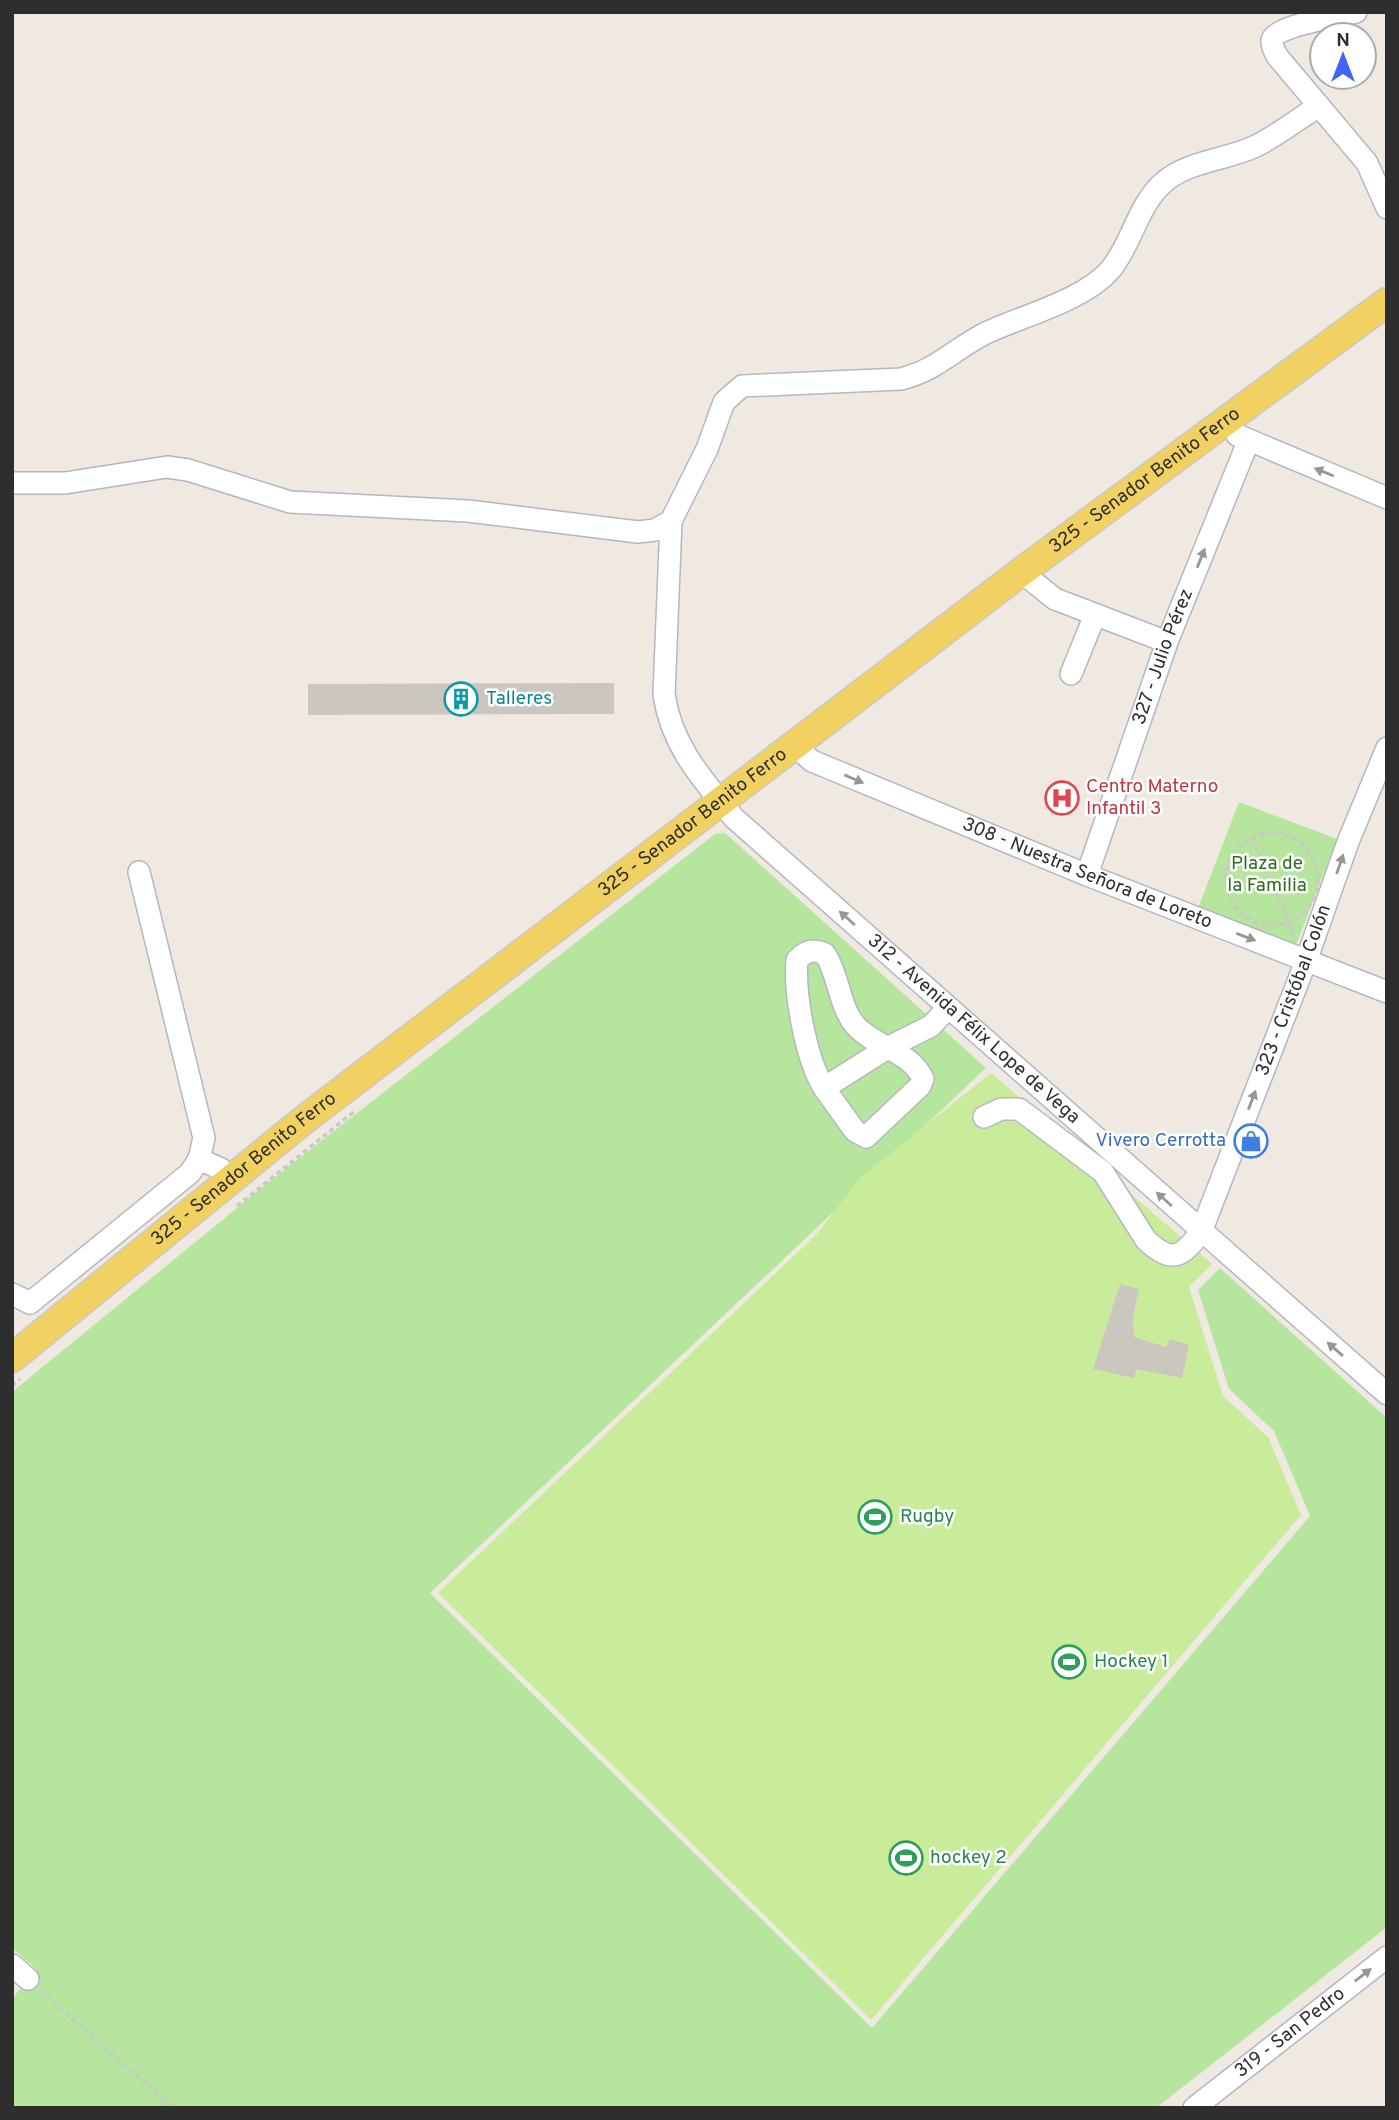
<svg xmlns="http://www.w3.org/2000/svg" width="1399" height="2120" font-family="Overpass,sans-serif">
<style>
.green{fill:#b6e59e}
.pitch{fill:#c9ec9a}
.building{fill:#cbc7bf}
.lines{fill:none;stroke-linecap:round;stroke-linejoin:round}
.minor-casing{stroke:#b4b7c1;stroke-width:24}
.major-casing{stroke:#c9c9c9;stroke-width:31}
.path{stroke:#c9c9c9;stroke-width:3.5;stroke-dasharray:5 3.5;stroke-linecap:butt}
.minor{stroke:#fff;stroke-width:21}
.major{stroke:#f2d163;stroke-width:28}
.oneway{fill:#969696}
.labels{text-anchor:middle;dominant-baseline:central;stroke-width:5;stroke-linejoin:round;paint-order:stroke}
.street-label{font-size:19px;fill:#2e2e2e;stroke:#fff}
.culture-label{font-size:19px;fill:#0d838f;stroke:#fff;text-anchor:start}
.health-label{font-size:19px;fill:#be3a42;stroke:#fff;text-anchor:start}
.park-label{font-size:19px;fill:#2c6e1b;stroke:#fff}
.shop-label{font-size:19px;fill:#366cbe;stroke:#fff;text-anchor:end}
.leisure-label{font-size:19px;fill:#27864d;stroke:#fff;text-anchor:start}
</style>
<rect width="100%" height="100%" fill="#efe9e1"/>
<path class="green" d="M 1239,802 L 1337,839 L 1295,948 L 1197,911 Z
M 725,833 L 986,1068 L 430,1593 L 872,2028 L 1310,1516 L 1274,1431 L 1229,1389 L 1198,1290 L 1220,1268 L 1387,1418 L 1387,1927 L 1156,2108 L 12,2108 L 12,1999 L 36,1969 L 12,1948 L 12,1392 L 270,1181 L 715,834 Z"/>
<path class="pitch" d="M 991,1073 L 1212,1264 L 1189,1287 L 1223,1396 L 1268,1437 L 1301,1515 L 871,2020 L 438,1593 L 816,1235 L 861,1177 Z"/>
<path class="building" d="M 614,683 L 614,714 L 308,715 L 308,684 Z
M 1120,1284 L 1139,1289 L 1133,1317 L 1134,1337 L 1166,1347 L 1170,1339 L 1189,1345 L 1182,1378 L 1136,1369 L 1134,1378 L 1093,1369 Z"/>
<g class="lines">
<defs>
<g id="minor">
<path d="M 1356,12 C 1340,17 1276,25 1272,40 C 1271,46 1275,51 1277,56 L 1367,163 L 1387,208"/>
<path d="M 1237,435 L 1387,498"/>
<path d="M 12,483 L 65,483 L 167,467 L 188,470 L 290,502 L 468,511 L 638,532 L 655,530 L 671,521 L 707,449 L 724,402 L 742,386 L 901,379 C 937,370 953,350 984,334 C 1021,316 1084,301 1111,269 C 1132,243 1138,205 1163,183 C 1187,161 1227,160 1256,146 C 1278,135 1298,119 1319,106"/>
<path id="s1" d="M 671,521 L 664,694 C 671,745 702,779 734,818 L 1387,1394"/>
<path d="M 1021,572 L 1055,599 L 1167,642"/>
<path d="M 1071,674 L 1095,615"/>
<path id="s2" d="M 795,746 L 812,761 L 1087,875 L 1387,992"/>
<path d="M 139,872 L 204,1138 L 199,1159 L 221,1169 L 231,1180"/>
<path id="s3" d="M 1087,875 L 1167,642 L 1248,442"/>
<path d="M 824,1088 L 855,1131 L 866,1137 L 920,1086 L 923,1079 C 912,1052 873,1046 855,1025 C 839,1006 839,975 825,954 C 813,949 807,950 797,960 C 794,994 806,1059 824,1088 L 889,1047 L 931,1026 L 948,1008"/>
<path id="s4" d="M 984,1117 L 1001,1109 L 1019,1109 L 1103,1172 L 1146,1240 C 1172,1264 1181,1258 1201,1232 L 1306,961 L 1348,842 L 1387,748"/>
<path d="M 12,1294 L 30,1303 L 190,1173 L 199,1159"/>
<path d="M 12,1965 L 28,1979"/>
<path id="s5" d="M 1194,2108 L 1387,1957"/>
</g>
<g id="major">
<path id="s6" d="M 12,1358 L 305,1119 L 1021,572 L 1387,302"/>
</g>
</defs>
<use href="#minor" class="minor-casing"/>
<use href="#major" class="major-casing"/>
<path class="path" d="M1226 879a46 46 0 1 1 92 0a46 46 0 1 1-92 0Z
M 1252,837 L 1294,935
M 237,1206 L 356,1110
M 12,1386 L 20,1379
M 40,1990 L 173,2108"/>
<use href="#minor" class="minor"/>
<use href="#major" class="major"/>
</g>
<defs><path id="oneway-solid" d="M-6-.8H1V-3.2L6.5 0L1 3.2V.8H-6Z" transform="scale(1.75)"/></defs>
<g class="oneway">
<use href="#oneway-solid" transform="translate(1324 472) rotate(-158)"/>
<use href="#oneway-solid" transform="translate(1201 558) rotate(-68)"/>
<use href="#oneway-solid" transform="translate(854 779) rotate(23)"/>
<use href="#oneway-solid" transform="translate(1340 864) rotate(-71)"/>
<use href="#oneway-solid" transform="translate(847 918) rotate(-138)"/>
<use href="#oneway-solid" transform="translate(1246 937) rotate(21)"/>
<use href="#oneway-solid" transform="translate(1252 1100) rotate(-69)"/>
<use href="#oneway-solid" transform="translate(1164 1199) rotate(-138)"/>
<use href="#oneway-solid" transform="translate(1335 1349) rotate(-139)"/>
<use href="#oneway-solid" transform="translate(1363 1975) rotate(-38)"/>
</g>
<defs>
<symbol id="building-ring" viewBox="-11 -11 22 22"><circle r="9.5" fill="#fff" stroke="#0f9aa8" stroke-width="1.5"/><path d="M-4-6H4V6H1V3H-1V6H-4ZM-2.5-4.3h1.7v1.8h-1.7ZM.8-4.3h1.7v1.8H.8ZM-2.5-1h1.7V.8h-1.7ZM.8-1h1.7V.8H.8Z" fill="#0f9aa8"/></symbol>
<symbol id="hospital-ring" viewBox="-11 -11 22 22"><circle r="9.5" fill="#fff" stroke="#e0444e" stroke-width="1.5"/><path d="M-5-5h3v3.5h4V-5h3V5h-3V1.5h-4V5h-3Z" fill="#e0444e"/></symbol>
<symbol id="shop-ring" viewBox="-11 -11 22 22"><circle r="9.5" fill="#fff" stroke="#3f7fe0" stroke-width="1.5"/><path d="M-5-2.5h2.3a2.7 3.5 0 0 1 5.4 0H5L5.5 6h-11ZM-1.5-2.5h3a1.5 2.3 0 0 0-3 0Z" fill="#3f7fe0"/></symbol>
<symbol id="stadium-ring" viewBox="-11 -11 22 22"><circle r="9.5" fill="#fff" stroke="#2e9e5b" stroke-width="1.5"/><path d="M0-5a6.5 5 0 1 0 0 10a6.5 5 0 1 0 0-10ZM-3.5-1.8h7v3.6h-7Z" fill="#2e9e5b"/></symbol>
</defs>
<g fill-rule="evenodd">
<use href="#building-ring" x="442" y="680" width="38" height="38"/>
<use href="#hospital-ring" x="1043" y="779" width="38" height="38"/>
<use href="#shop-ring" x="1232" y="1122" width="38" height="38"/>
<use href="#stadium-ring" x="856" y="1498" width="38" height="38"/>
<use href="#stadium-ring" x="1050" y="1643" width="38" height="38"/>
<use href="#stadium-ring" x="887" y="1839" width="38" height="38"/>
</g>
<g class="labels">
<g class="street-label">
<text stroke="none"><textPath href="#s6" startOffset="1433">325 - Senador Benito Ferro</textPath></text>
<text stroke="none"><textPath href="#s3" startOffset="231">327 - Julio Pérez</textPath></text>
<text stroke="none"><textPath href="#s6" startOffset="866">325 - Senador Benito Ferro</textPath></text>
<text stroke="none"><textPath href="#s2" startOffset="320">308 - Nuestra Señora de Loreto</textPath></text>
<text stroke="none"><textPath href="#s4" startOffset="550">323 - Cristóbal Colón</textPath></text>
<text stroke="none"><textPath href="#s1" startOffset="637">312 - Avenida Félix Lope de Vega</textPath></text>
<text stroke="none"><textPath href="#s6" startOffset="299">325 - Senador Benito Ferro</textPath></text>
<text stroke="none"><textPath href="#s5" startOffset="122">319 - San Pedro</textPath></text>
</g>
<g class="culture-label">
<text x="486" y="699">Talleres</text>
</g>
<g class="health-label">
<text x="1086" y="787">Centro Materno<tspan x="1086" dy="22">Infantil 3</tspan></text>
</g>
<g class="park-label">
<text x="1267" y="864">Plaza de<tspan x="1267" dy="22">la Familia</tspan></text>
</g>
<g class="shop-label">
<text x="1226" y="1141">Vivero Cerrotta</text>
</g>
<g class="leisure-label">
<text x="900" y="1517">Rugby</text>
<text x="1094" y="1662">Hockey 1</text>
<text x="930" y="1858">hockey 2</text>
</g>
</g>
<rect width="1399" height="2120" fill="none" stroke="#2e2e2e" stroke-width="28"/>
<g transform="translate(1343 56)"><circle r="33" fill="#ffffff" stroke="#ababab" stroke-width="2"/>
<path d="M0-5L12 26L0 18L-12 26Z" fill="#4264fb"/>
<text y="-10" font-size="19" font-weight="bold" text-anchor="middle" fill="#2e2e2e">N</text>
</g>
</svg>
